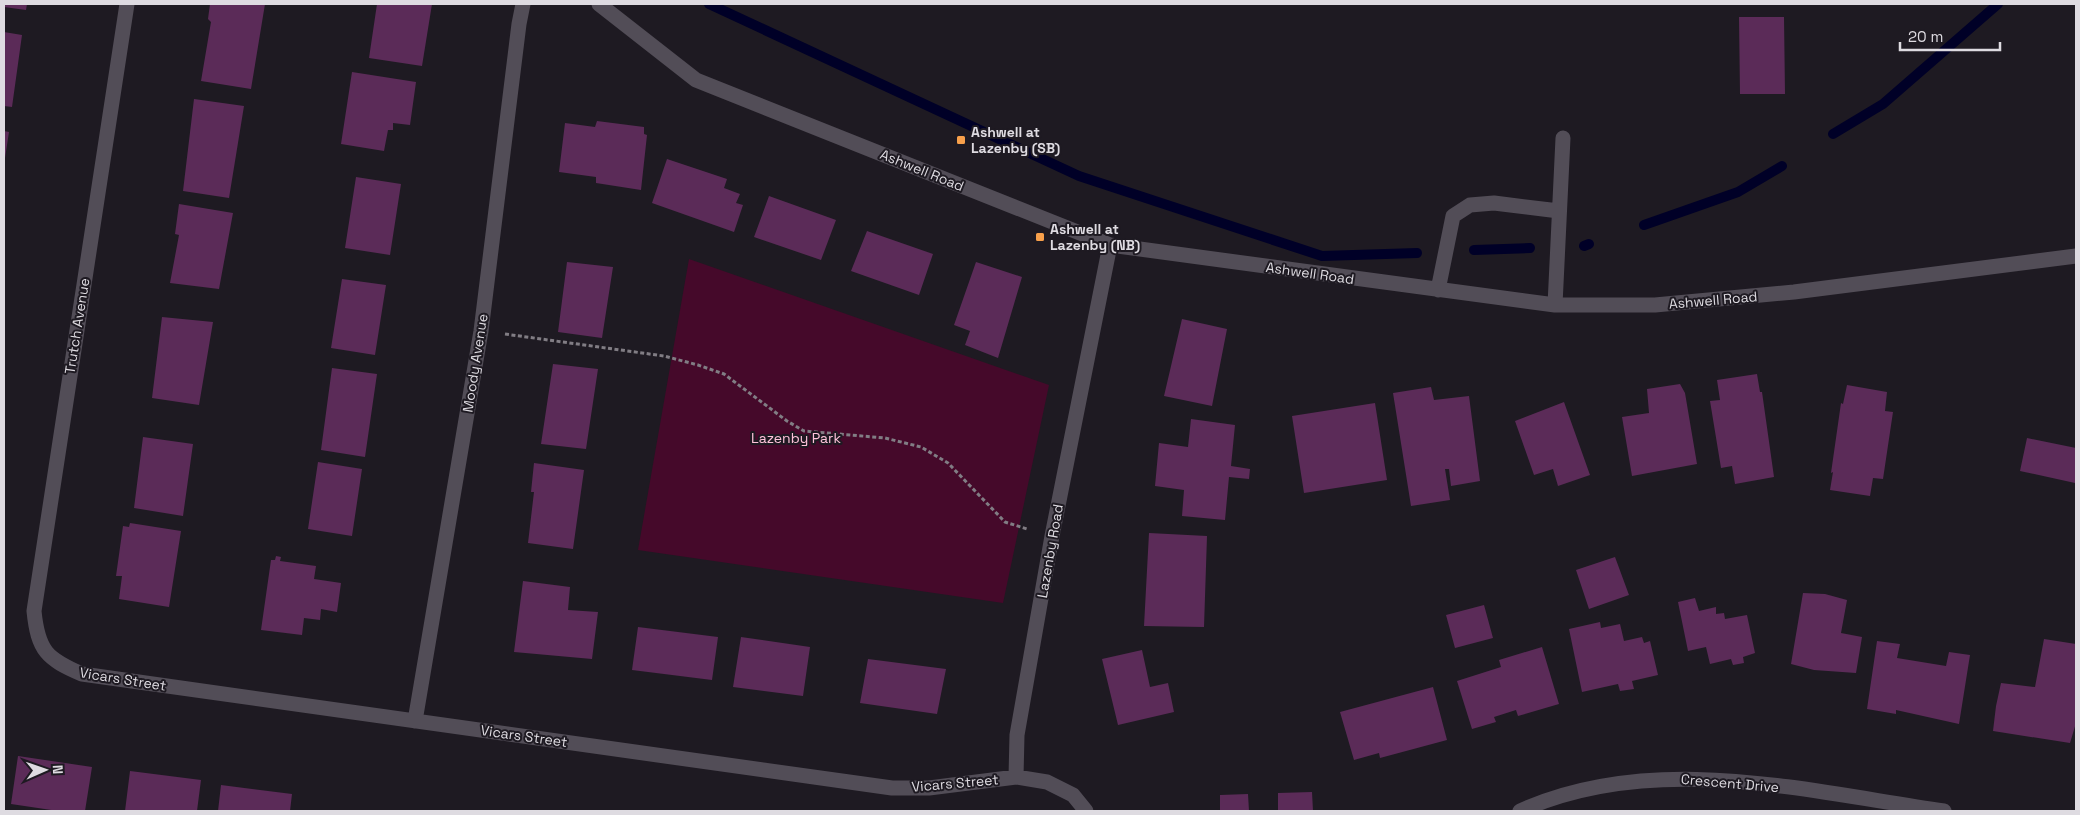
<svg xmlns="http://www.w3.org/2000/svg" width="2080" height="815" font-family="'Space Grotesk',sans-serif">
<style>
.green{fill:#45092a}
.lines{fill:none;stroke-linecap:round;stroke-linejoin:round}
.stream{stroke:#000027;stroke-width:10}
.building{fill:#5b2b58}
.path{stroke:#817d84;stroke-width:3;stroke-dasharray:4 2.5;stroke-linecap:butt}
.minor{stroke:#524d57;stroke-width:15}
.poi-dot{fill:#f8a04b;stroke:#1e1a22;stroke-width:2}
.labels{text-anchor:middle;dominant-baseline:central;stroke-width:4;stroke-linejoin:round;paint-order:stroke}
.poi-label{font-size:14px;font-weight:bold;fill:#dedbe1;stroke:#1e1a22;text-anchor:start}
.street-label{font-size:14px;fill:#dedbe1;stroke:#1e1a22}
.park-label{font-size:14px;fill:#fec2da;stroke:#1e1a22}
</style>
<rect width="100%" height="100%" fill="#1e1a22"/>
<path class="green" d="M 689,259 L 1049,385 L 1003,603 L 638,550 Z"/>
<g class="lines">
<path class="stream" d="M 709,4 L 1079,176 L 1322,256 L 1417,253
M 1833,134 L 1883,104 L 1998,4
M 1644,225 L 1738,192 L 1782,166
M 1584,246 L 1589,244
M 1474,250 L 1530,248"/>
</g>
<path class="building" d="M 4,4 L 27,4 L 26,10 L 4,7 Z
M 210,4 L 265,4 L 251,89 L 201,81 L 211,22 L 208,19 Z
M 377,4 L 432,4 L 422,66 L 369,58 Z
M 1739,17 L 1784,17 L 1785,94 L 1740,94 Z
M 4,32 L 22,35 L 12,107 L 4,106 Z
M 352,72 L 416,82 L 410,125 L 393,123 L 393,130 L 388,130 L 384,151 L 341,144 Z
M 194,99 L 244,106 L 229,198 L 183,191 Z
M 597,121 L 644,127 L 644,134 L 647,135 L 641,190 L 596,183 L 596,177 L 559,172 L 565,123 L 595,127 Z
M 4,131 L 9,132 L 5,158 L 4,158 Z
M 667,159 L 727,179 L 724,188 L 740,194 L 736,203 L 743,205 L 734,232 L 652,203 Z
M 356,177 L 401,184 L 390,255 L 345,248 Z
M 769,196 L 836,220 L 821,260 L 754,237 Z
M 179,204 L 233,213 L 219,289 L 170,283 L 179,235 L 175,234 Z
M 867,231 L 933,254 L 919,295 L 851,271 Z
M 567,262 L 613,267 L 602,338 L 558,332 Z
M 976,262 L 1022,277 L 998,358 L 965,345 L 970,331 L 954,325 Z
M 342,279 L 386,285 L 375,355 L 331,348 Z
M 162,317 L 213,322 L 199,405 L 152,398 Z
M 1182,319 L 1227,329 L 1212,406 L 1164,396 Z
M 553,364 L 598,369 L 586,449 L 541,444 Z
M 332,368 L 377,374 L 365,457 L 321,450 Z
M 1757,374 L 1760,392 L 1762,392 L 1774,477 L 1735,484 L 1732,466 L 1721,468 L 1710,401 L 1720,400 L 1717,380 Z
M 1680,384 L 1685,393 L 1697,464 L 1632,476 L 1622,417 L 1649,413 L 1647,389 Z
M 1847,385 L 1887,392 L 1885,411 L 1893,412 L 1883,479 L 1873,478 L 1870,496 L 1830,490 L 1833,472 L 1831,473 L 1841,403 L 1843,404 Z
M 1431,387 L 1434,400 L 1469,396 L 1480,481 L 1451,486 L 1449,469 L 1445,469 L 1450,500 L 1411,506 L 1393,393 Z
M 1564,402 L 1590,475 L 1558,486 L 1553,469 L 1534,475 L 1515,421 Z
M 1375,403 L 1387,480 L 1304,493 L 1292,416 Z
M 1191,419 L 1235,425 L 1231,466 L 1250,469 L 1249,479 L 1229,477 L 1225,520 L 1182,516 L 1184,490 L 1155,486 L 1159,443 L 1188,447 Z
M 143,437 L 193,444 L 183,516 L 134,508 Z
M 2027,438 L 2076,448 L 2075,483 L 2020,471 Z
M 318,462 L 362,469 L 352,536 L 308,529 Z
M 534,463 L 584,470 L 573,549 L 528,543 L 534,492 L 531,492 Z
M 130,523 L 181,531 L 169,607 L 119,599 L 122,576 L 116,576 L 123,526 L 129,527 Z
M 1149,533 L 1207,536 L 1204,627 L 1144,626 Z
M 276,556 L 281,557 L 280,561 L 316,566 L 314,579 L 341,583 L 337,612 L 321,609 L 320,620 L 304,618 L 302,635 L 261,630 L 271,560 L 275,560 Z
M 1615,557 L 1629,595 L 1589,609 L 1576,570 Z
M 523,581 L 570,587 L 568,610 L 598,612 L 592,659 L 514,652 Z
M 1803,593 L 1825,594 L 1847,600 L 1841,633 L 1862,637 L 1856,673 L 1814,670 L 1791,664 Z
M 1695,598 L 1699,611 L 1716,607 L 1716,614 L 1724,613 L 1725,619 L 1747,615 L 1755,653 L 1743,657 L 1744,663 L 1733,665 L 1731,659 L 1710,664 L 1706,647 L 1688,651 L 1678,602 Z
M 1484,605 L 1493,638 L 1455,648 L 1446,615 Z
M 1600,622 L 1601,628 L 1620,624 L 1624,641 L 1642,637 L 1644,643 L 1650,641 L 1658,675 L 1632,681 L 1634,689 L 1620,691 L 1618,684 L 1582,692 L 1569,629 Z
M 638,627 L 718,637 L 712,680 L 632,670 Z
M 741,637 L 810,647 L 803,696 L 733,687 Z
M 2044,639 L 2076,644 L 2076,723 L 2070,743 L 1993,731 L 1996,706 L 2001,683 L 2035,687 Z
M 1877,641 L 1900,644 L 1897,658 L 1946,666 L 1949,652 L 1970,655 L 1959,724 L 1896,710 L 1896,714 L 1867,709 Z
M 1542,647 L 1559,704 L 1518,716 L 1516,710 L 1494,717 L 1496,722 L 1472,729 L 1457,681 L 1501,667 L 1499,660 Z
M 1142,650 L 1150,687 L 1168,683 L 1174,712 L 1118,725 L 1102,659 Z
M 868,659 L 946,669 L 937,714 L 860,703 Z
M 1433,687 L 1447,740 L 1380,758 L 1379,753 L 1354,760 L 1340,712 Z
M 18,756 L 92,767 L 85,811 L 58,811 L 11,804 Z
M 130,771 L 201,780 L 197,811 L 125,811 Z
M 221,785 L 292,794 L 290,811 L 218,811 Z
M 1312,792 L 1313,811 L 1278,811 L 1278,793 Z
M 1248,794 L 1249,811 L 1220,811 L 1220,795 Z"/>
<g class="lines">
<path class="path" d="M 505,334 L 664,356 L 698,365 L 724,374 L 787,421 L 804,431 L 885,438 L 921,447 L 948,463 L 1005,522 L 1027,529"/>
<path class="minor" d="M 127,4 L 34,611 C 38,651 47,659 82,674 L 892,788 L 929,788 L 1016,777
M 599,4 L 696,80 L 1110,245 L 1555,305 L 1655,305 L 1794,292 L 2076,256
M 1438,290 L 1453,216 L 1470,205 L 1494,203 L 1559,211
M 1555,305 L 1563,138
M 415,721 L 481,331 L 519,24 L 523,4
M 1086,811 L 1073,795 L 1047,782 L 1016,777 L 1017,735 L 1052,536 L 1110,245
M 1520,811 C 1654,751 1805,791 1944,811"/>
</g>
<g class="poi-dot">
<rect x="956" y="135" width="10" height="10" rx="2.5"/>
<rect x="1035" y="232" width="10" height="10" rx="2.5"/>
</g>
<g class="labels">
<g class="poi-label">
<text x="971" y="132">Ashwell at<tspan x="971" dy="16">Lazenby (SB)</tspan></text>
<text x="1050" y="229">Ashwell at<tspan x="1050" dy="16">Lazenby (NB)</tspan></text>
</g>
<g class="street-label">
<text transform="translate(922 170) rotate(22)">Ashwell Road</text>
<text transform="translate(1310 273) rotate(8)">Ashwell Road</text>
<text transform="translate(1713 300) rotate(-5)">Ashwell Road</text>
<text transform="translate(77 326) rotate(-81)">Trutch Avenue</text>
<text transform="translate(475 363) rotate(-81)">Moody Avenue</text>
<text transform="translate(1050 551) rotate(-80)">Lazenby Road</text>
<text transform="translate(123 679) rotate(9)">Vicars Street</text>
<text transform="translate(524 736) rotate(8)">Vicars Street</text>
<text transform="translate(955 783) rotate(-5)">Vicars Street</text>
<text transform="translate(1730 783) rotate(5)">Crescent Drive</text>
</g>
<g class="park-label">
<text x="796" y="438">Lazenby Park</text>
</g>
</g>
<rect width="2080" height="815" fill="none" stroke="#dedbe1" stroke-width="10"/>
<g transform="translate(45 770) rotate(88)" stroke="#1e1a22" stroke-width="4" paint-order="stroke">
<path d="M0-4L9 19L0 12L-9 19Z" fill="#dedbe1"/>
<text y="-8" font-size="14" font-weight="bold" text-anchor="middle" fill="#dedbe1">N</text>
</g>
<path d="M1900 42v8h100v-8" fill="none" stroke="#dedbe1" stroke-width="2.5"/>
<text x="1908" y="42" font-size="15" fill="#dedbe1" stroke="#1e1a22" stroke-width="4" paint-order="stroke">20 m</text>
</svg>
